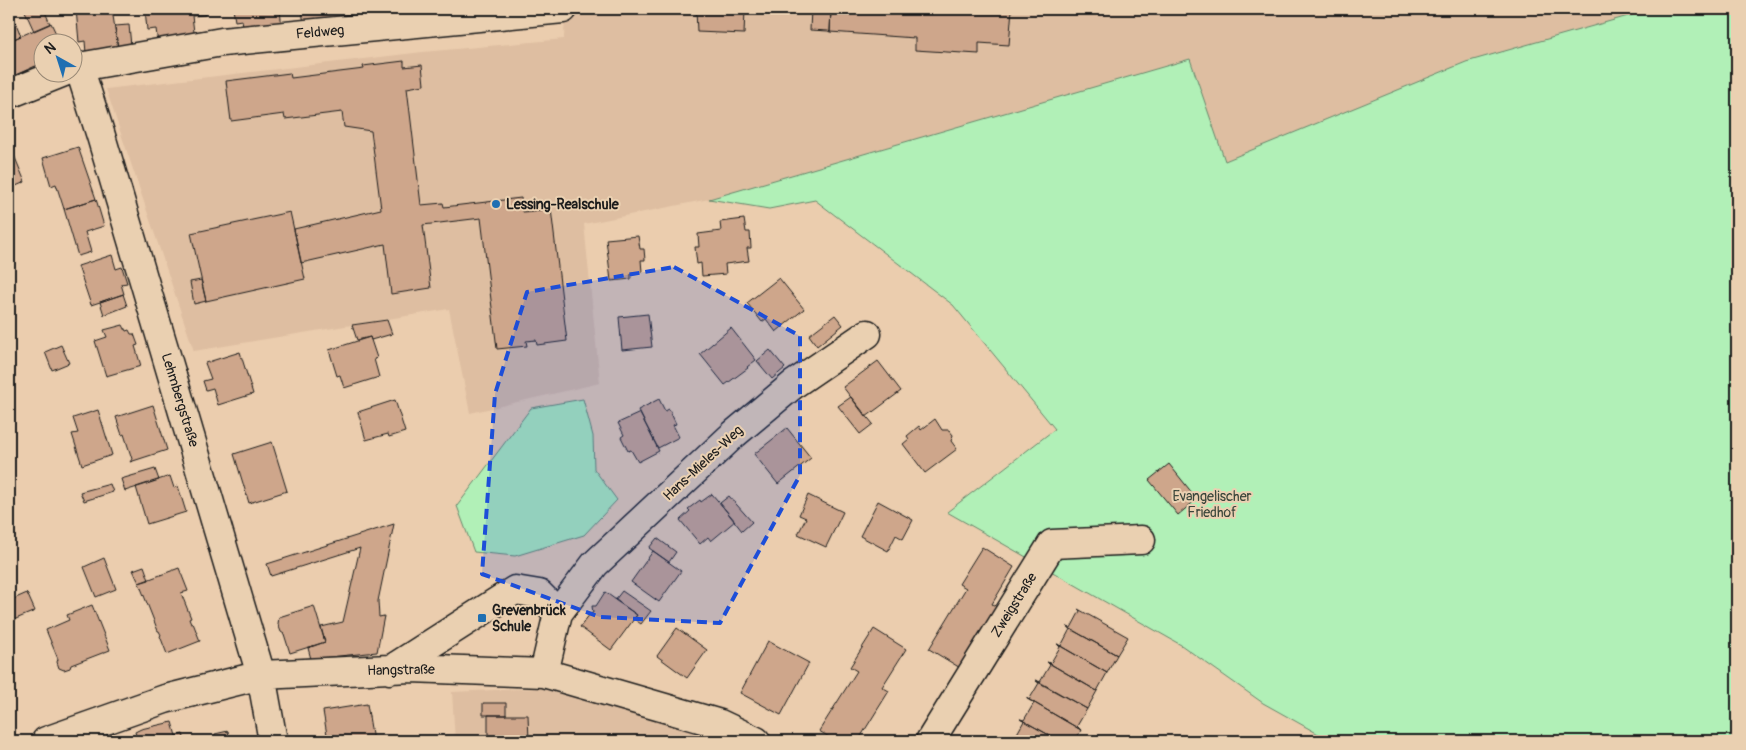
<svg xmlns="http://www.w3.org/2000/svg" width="1746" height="750" font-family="Pangolin,sans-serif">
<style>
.built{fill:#debea1}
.green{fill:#b1f0b7;stroke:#66866a}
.building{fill:#cea68b;stroke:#1c1c1c}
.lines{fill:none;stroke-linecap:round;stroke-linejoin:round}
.minor-casing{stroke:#1c1c1c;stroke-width:31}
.minor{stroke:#ead0b1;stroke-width:28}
.marked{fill:#1d4ed8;fill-opacity:0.2;stroke:#1d4ed8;stroke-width:4;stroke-dasharray:10 6;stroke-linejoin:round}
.poi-dot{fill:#1f6fb2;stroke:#ead0b1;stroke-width:2}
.labels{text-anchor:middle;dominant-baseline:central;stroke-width:4;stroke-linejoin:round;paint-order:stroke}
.street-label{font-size:14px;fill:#1c1c1c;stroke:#ead0b1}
.poi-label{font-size:14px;font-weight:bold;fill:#1c1c1c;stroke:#ead0b1;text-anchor:start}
.park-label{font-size:14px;fill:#3a463b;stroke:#ead0b1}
</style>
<rect width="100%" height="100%" fill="#ebcdae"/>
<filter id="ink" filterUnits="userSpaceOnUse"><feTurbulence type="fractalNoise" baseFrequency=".02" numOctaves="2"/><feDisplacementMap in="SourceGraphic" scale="10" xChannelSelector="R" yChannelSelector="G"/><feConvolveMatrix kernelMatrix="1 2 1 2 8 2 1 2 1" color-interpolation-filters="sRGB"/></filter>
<g filter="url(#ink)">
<path class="built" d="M 565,9 L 1653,9 L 1466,62 L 1224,162 L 1189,59 L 709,199 L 584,224 L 600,383 L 470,413 L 449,309 L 194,351 L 106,89 L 423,52 L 564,39 Z
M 559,687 L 731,741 L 455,741 L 452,692 Z"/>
<path class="green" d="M 1653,9 L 1737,9 L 1737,741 L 1320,741 L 1322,736 L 1263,703 L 1181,645 L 947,512 L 1055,429 L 953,305 L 815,200 L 769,209 L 709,199 L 1190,59 L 1225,161 L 1466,62 Z
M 583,399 L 593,436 L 594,469 L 617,500 L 584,535 L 515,556 L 474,552 L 457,506 L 531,408 Z"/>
<path class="building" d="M 24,9 L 44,9 L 50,24 L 34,31 Z
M 76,9 L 112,9 L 118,49 L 86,53 L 85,41 L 79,42 Z
M 145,9 L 205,9 L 205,15 L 192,16 L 195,40 L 158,44 L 156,29 L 147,30 Z
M 233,9 L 280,9 L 282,29 L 244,34 L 242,20 L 235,21 Z
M 302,9 L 352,9 L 353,17 L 304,26 Z
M 374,9 L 410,9 L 411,15 L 375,19 Z
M 601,9 L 679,9 L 679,10 L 601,10 Z
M 696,9 L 745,9 L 744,34 L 697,32 Z
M 811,9 L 831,9 L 830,32 L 828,31 L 810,30 Z
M 831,9 L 1012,9 L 1009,45 L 979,43 L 979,54 L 915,50 L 915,38 L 830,32 Z
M 12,14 L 21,36 L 9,41 L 9,15 Z
M 51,23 L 60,42 L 42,42 L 42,63 L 9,78 L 9,41 Z
M 129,25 L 131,46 L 118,48 L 115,26 Z
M 404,61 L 404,67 L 422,65 L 424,85 L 407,88 L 421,205 L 443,203 L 444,207 L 521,198 L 523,212 L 551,209 L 567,341 L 537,345 L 536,340 L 526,341 L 527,346 L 497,349 L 481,218 L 423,225 L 431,288 L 391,294 L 385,244 L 301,263 L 294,229 L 381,209 L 371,131 L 344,127 L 342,112 L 285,119 L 284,114 L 231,121 L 226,81 L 290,73 L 291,78 L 364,69 L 363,66 Z
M 9,143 L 25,182 L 9,189 Z
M 78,147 L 96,199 L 64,209 L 56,184 L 51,186 L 43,158 Z
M 96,199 L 104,226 L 85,232 L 91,252 L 78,256 L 64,209 Z
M 290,212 L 305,279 L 206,301 L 191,233 Z
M 744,219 L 746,232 L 750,232 L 751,248 L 747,248 L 749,261 L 725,264 L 726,274 L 702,276 L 701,263 L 697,264 L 695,247 L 699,247 L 698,234 L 721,231 L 720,222 Z
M 638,236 L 640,249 L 644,249 L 645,260 L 641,260 L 642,272 L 631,274 L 631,279 L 611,281 L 606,239 Z
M 112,255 L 116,269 L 122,267 L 127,283 L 121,284 L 124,294 L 91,305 L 78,266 Z
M 779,278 L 804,309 L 776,332 L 766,319 L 762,322 L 747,303 Z
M 201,280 L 206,301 L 194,304 L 190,282 Z
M 123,294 L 127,306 L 104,315 L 100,302 Z
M 648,314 L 652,347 L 622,350 L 619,317 Z
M 835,315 L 843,325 L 817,346 L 809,335 Z
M 387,320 L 392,334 L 371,340 L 370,337 L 357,340 L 352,325 Z
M 123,325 L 126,331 L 129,330 L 131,334 L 134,334 L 138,345 L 135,346 L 141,366 L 106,376 L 95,341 L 107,337 L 104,330 Z
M 731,328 L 756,360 L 747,367 L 748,368 L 725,385 L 700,354 Z
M 370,337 L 377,358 L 374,359 L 379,377 L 344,388 L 340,375 L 337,376 L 329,350 Z
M 61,345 L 69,363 L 52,370 L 45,352 Z
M 770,350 L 785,368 L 772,379 L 757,361 Z
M 240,352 L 253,394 L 218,405 L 213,388 L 206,390 L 203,381 L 211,379 L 205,363 Z
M 878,361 L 901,391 L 866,417 L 843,387 Z
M 851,397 L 873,424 L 860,434 L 838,406 Z
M 659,399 L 665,411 L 669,409 L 676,424 L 673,425 L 679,437 L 658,448 L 638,410 Z
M 395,400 L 405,432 L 389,437 L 388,434 L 366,440 L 358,412 Z
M 153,405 L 167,450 L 130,462 L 132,459 L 124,434 L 122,435 L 116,417 Z
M 98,410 L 112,455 L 82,465 L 72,434 L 78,433 L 73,418 Z
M 640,413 L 659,451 L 638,462 L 631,450 L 628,451 L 621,437 L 624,435 L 618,423 Z
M 935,419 L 942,430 L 949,430 L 953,435 L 951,441 L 957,449 L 925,473 L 903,444 L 909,439 L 907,436 L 919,426 L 921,430 Z
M 787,428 L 811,458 L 778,484 L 754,454 Z
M 272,442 L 287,491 L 249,503 L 234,454 Z
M 1169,464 L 1197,499 L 1178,515 L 1149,480 Z
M 155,469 L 159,480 L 125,491 L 121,479 Z
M 170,476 L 174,488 L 178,486 L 186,512 L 147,524 L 136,487 Z
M 110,484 L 113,492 L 84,501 L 80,492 Z
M 712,494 L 735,521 L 711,541 L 708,537 L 700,544 L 680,520 L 690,511 L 688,509 L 700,500 L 701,502 Z
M 808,495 L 843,512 L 826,547 L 798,534 L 806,518 L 799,515 Z
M 729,496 L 752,522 L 742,531 L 720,503 Z
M 878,501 L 913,520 L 903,539 L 896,535 L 888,551 L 860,536 Z
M 394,524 L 378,601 L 379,617 L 384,616 L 377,652 L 311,659 L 308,648 L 325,642 L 321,627 L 343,622 L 360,548 L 271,576 L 267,564 Z
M 657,538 L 676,552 L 669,562 L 649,548 Z
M 982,547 L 1014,567 L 992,604 L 999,608 L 962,669 L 929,649 L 966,588 L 959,584 Z
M 653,551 L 681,571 L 659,602 L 631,582 Z
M 104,558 L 116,589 L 96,597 L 84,567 Z
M 144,566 L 149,580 L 139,583 L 133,570 Z
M 179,568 L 188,591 L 181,593 L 191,618 L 189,619 L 191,624 L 193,623 L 200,641 L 167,654 L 160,636 L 161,635 L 159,631 L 158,631 L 139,583 Z
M 622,591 L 651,611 L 641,624 L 634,619 L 637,615 L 615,600 Z
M 605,592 L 637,615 L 611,650 L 580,627 L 590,614 L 593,613 L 592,606 L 596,606 Z
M 27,593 L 35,611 L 11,621 L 9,616 L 9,601 Z
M 92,605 L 110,650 L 71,665 L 70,668 L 64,670 L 59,668 L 57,662 L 58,659 L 46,630 L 69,620 L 67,615 Z
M 314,606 L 325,642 L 290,653 L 284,634 L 281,632 L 278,624 L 279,617 Z
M 1078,609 L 1128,637 L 1117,655 L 1067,627 L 1071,628 L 1080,611 Z
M 1067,627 L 1117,655 L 1107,673 L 1057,644 L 1061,646 L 1070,629 Z
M 677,628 L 707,650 L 687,678 L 657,656 Z
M 874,629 L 906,649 L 882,687 L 889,691 L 858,741 L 836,741 L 819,731 L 857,671 L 850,667 Z
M 768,641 L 809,663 L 781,715 L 740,693 Z
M 1057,644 L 1107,673 L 1097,691 L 1047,662 L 1050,664 L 1060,647 Z
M 1047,662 L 1097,691 L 1087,709 L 1036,680 L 1040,682 L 1050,665 Z
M 1036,681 L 1087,709 L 1077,726 L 1081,730 L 1026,698 L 1029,700 L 1039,683 Z
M 1026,698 L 1081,730 L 1075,741 L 1060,741 L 1020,719 L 1024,720 L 1034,703 Z
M 483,703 L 506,703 L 506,715 L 483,715 Z
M 367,704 L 373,741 L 328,741 L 323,711 Z
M 488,715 L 528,715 L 529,741 L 488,741 Z
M 1020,719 L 1060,741 L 1018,741 L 1010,737 L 1014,739 L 1024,721 Z
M 172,722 L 176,736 L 183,734 L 185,741 L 138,741 L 135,732 L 141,729 Z
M 228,731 L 230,741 L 216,741 L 215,734 Z"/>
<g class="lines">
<defs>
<path id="minor" d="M 79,67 L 222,42 L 563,9
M 72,70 L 79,67 L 101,136 L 261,675 L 273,741
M 9,94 L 64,72
M 390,670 L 515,590 L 539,594 L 558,613
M 544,673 L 558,613 L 595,564 L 733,435 L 794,384 L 867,334
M 46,741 L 165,699 L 261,675 L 411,668 L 544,673 L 720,724 L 756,741
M 930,741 L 1052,544 L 1141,540"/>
</defs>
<use href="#minor" class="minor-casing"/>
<use href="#minor" class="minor"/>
</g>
</g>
<path class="marked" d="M 674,267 L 800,336 L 800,475 L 720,623 L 600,617 L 482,574 L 495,394 L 527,292 Z"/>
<g class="poi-dot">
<circle cx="496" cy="204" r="5"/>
<rect x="477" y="613" width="10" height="10" rx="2.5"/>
</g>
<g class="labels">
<g class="street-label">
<text transform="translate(320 32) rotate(-5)">Feldweg</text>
<text transform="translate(180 400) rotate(73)">Lehmbergstraße</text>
<text transform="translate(703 463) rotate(-43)">Hans-Mieles-Weg</text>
<text transform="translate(1014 605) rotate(-58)">Zweigstraße</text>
<text transform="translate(401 670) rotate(-1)">Hangstraße</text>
</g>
<g class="poi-label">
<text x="506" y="204">Lessing-Realschule</text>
<text x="492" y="610">Grevenbrück<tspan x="492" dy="16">Schule</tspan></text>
</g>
<g class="park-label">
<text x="1212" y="496">Evangelischer<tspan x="1212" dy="16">Friedhof</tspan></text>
</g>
</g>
<rect width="1746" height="750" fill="none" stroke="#ead0b1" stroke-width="30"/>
<rect x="15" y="15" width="1716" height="720" fill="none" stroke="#1c1c1c" stroke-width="2" filter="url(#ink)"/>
<g transform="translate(58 58) rotate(321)"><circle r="24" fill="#ead0b1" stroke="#988875"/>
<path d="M0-4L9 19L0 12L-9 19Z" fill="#1f6fb2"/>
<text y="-8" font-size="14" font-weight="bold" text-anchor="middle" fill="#1c1c1c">N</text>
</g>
</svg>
